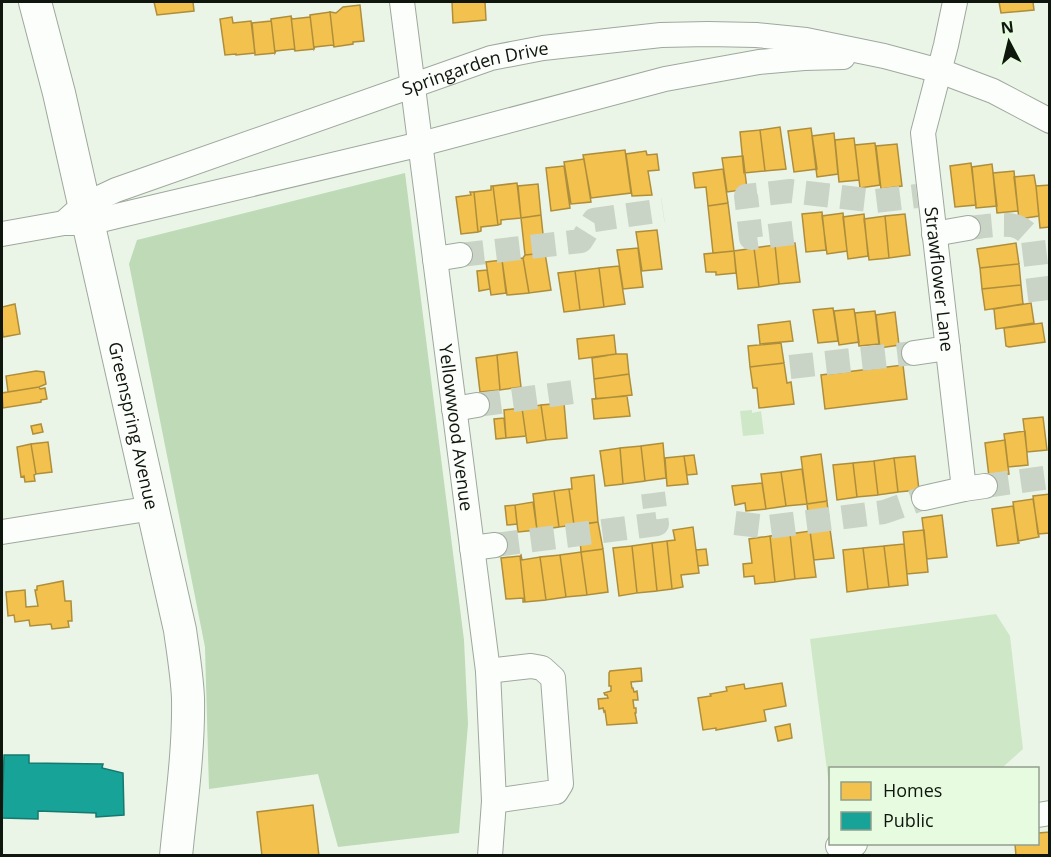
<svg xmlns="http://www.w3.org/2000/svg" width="1051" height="857" font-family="'Open Sans',sans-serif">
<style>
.green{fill:#cee8c7}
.forest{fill:#bedab6}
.homes{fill:#f2c14e;stroke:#ae8e3a;stroke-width:1.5}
.public{fill:#17a398;stroke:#15796e;stroke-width:1.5}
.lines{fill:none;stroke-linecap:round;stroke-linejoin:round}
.minor-tunnel{stroke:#c9d4c6;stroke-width:24;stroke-dasharray:24 12;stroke-linecap:butt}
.minor-casing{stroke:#9fa89d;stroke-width:26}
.major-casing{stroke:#9fa89d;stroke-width:34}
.minor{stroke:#fcfefb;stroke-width:24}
.major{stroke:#fcfefb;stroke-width:32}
.labels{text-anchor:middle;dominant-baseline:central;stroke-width:6;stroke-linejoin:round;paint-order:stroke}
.street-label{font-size:18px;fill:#0f160d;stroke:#e7fbe1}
</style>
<rect width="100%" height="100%" fill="#eaf5e7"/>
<path class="green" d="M 752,410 L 752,413 L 761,411 L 764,434 L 743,436 L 740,411 Z
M 996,614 L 1010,636 L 1023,749 L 1002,768 L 830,768 L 830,793 L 810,639 Z"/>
<path class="forest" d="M 405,173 L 464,640 L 468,724 L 459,833 L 338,847 L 318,774 L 209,789 L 205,647 L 129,264 L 137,240 Z"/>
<path class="homes" d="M 154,2 L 193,2 L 194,11 L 157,15 Z
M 452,2 L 485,2 L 486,20 L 453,23 Z
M 999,2 L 1033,2 L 1034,10 L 1001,13 Z
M 360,5 L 364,41 L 353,42 L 353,44 L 334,47 L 330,12 L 336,13 L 343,7 Z
M 330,12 L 334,47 L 333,45 L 315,47 L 314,49 L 310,15 Z
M 310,15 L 314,49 L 295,51 L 291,16 L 292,19 L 310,17 Z
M 291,16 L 295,51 L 294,49 L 276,51 L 275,53 L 271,19 Z
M 232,17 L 233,23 L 251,21 L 255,53 L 236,55 L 236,54 L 225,55 L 220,19 Z
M 271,19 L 275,53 L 255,55 L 252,23 L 271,21 Z
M 780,127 L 786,169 L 765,171 L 760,130 Z
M 811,128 L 817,169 L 794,172 L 788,131 Z
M 760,130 L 765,171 L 744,173 L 740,132 Z
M 834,133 L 838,174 L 817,177 L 812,136 Z
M 854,138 L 859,180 L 839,182 L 835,140 Z
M 875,143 L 880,185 L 860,188 L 855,145 Z
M 897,144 L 902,186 L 881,189 L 876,146 Z
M 625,150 L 631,193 L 591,198 L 583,155 Z
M 646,151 L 647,155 L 657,154 L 659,170 L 648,171 L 652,195 L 632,196 L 626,154 Z
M 743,156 L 747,189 L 727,192 L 722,158 Z
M 584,159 L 591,202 L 571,204 L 564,162 Z
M 971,163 L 976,205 L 955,207 L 950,166 Z
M 992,164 L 997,206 L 976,208 L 972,167 Z
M 564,166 L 570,208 L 551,211 L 546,168 Z
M 723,169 L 728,203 L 708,206 L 706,187 L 695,188 L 693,173 Z
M 1014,171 L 1018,211 L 997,213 L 993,173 Z
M 1034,175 L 1036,186 L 1039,216 L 1019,219 L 1014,177 Z
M 517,183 L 521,218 L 501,220 L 501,224 L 498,225 L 493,186 Z
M 538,184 L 541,215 L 521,218 L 518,186 Z
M 1050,185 L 1050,227 L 1040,228 L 1036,186 Z
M 491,186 L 493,186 L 498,225 L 481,227 L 481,231 L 478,232 L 474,192 L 491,190 Z
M 470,192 L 474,192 L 478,232 L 461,234 L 456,197 L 471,195 Z
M 728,203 L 734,251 L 713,253 L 708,206 Z
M 822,212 L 826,250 L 806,252 L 802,214 Z
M 843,213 L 847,251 L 827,254 L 822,216 Z
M 864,214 L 868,256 L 848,259 L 843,217 Z
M 905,214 L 910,255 L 889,258 L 885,216 Z
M 541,215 L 545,253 L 525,255 L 521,218 Z
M 885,216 L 889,258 L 869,260 L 864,219 Z
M 657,230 L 662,269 L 642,271 L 636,232 Z
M 795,243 L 800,282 L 779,284 L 775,245 Z
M 1016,243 L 1019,264 L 980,268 L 977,249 Z
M 775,245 L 779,284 L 759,287 L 754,248 Z
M 638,248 L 643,287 L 623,289 L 617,250 Z
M 754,248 L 759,287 L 738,289 L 734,251 Z
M 734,251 L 736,273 L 716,275 L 716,272 L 706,272 L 704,254 Z
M 545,253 L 551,290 L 529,293 L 523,258 L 525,255 Z
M 523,258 L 529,293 L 507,295 L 502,260 Z
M 502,260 L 506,293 L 491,295 L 486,262 Z
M 1019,264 L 1021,285 L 982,289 L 980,268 Z
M 619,266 L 625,304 L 604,307 L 599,268 Z
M 599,268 L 604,307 L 580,310 L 575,271 Z
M 487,270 L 490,289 L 479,291 L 477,271 Z
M 575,271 L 580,310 L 564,312 L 558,273 Z
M 1021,285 L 1023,304 L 985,310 L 982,289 Z
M 1031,303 L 1034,323 L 996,329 L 994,309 Z
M 15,304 L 20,334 L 3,337 L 2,326 L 2,307 Z
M 833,308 L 838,341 L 818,343 L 813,310 Z
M 854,309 L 859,342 L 839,345 L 834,311 Z
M 875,311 L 879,344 L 859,346 L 855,313 Z
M 895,312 L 899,345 L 880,348 L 876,315 Z
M 790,321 L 793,341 L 760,344 L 758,325 Z
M 1042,323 L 1045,342 L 1009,347 L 1006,346 L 1004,328 Z
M 614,335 L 616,354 L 579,359 L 577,339 Z
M 781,343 L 784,363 L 750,367 L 748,346 Z
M 517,352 L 521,387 L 500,390 L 497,355 Z
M 616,354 L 627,354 L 629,374 L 594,379 L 592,358 Z
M 497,355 L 500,390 L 480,392 L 476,358 Z
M 784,363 L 787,383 L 791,382 L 794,404 L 759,408 L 757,388 L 753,388 L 750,367 Z
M 903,365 L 907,399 L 825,409 L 821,375 Z
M 36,371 L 44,372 L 46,384 L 39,387 L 8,392 L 6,376 Z
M 629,374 L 632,395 L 596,399 L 594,379 Z
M 39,387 L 40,389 L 45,388 L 47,399 L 41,400 L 41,402 L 3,408 L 2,393 Z
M 627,396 L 630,416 L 594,419 L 592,399 Z
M 564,403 L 567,438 L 546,440 L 541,405 Z
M 541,405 L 546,440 L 527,443 L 522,408 Z
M 522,408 L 526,436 L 506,438 L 504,410 Z
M 1043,417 L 1047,450 L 1027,452 L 1023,419 Z
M 504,418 L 506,438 L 496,439 L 494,419 Z
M 41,424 L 43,432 L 33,434 L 31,426 Z
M 1025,431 L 1028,465 L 1008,467 L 1004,434 Z
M 1005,440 L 1009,474 L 989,477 L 985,443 Z
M 48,442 L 52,472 L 36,474 L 31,444 Z
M 663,443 L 666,478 L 645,481 L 641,446 Z
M 31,444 L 36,474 L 34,475 L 35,481 L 25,482 L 24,476 L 21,477 L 17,447 Z
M 641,446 L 645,481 L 623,484 L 620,448 Z
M 620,448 L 623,484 L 605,486 L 600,451 Z
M 821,454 L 827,501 L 807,504 L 801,457 Z
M 694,455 L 697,474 L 687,475 L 684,456 Z
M 684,456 L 688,484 L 667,486 L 665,458 Z
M 915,456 L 919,490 L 898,492 L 894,458 Z
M 894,458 L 898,492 L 878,495 L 874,461 Z
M 874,461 L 878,495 L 857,497 L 853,463 Z
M 853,463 L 857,497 L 837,500 L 833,465 Z
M 802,469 L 807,504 L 786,506 L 781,472 Z
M 781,472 L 786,506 L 766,509 L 761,474 Z
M 594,475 L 598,522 L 574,525 L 569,489 L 572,489 L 571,478 Z
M 762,483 L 766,509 L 746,511 L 745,503 L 735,505 L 732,486 Z
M 569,489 L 574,525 L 559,527 L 554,491 Z
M 554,491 L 559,527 L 537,530 L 533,494 Z
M 1050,494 L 1050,533 L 1038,534 L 1033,496 Z
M 1033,499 L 1039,537 L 1018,541 L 1013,502 Z
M 827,501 L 830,529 L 810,531 L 807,504 Z
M 533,502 L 537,530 L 518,532 L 515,505 Z
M 515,505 L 517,524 L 507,525 L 505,506 Z
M 1013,506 L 1019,543 L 997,546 L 992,509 Z
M 942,515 L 947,557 L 927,559 L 922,518 Z
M 598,522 L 603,549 L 581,552 L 579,525 Z
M 693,527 L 699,573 L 681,575 L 683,587 L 672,589 L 667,541 L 675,540 L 673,530 Z
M 830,529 L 834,558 L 814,560 L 810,531 Z
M 924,530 L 928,572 L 907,574 L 903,532 Z
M 810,531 L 816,577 L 795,579 L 790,534 Z
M 790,534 L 795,579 L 775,582 L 770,536 Z
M 770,536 L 775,582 L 755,584 L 754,576 L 744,577 L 743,564 L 752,563 L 749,539 Z
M 667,541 L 672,589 L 657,591 L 652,543 Z
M 652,543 L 657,591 L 637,593 L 632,546 Z
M 904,544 L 908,585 L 889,587 L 884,546 Z
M 632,546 L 637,593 L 619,596 L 613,548 Z
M 884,546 L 889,587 L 868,589 L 863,548 Z
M 863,548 L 868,589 L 847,592 L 843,550 Z
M 603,549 L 608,592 L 587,595 L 581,552 Z
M 706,549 L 708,565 L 698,566 L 696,550 Z
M 581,552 L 587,595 L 566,597 L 560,555 Z
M 521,555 L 522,560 L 540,557 L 546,600 L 525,602 L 520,556 Z
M 560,555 L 566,597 L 546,600 L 540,557 Z
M 520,556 L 525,602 L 523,602 L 523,598 L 506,599 L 501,558 Z
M 63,581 L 65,601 L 71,601 L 72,621 L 68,621 L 69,627 L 52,629 L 51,624 L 30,626 L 29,620 L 15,622 L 14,615 L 8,616 L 6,592 L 25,590 L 26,607 L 38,606 L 35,590 L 37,590 L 37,586 Z
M 641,668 L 642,681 L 631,682 L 632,688 L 633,688 L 634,692 L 637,691 L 638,700 L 633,700 L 634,708 L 636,708 L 636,713 L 635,713 L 637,723 L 607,725 L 605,711 L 604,712 L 603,708 L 599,709 L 598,699 L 608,698 L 607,695 L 605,695 L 604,693 L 611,691 L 611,686 L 609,686 L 609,673 L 610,671 Z
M 782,683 L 786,706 L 764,710 L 766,721 L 716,730 L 716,728 L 703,730 L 698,698 L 711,696 L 710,694 L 727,691 L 726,687 L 744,684 L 745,689 Z
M 790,724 L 792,738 L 778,741 L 775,727 Z
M 313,805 L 319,856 L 262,856 L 257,812 Z
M 1050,832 L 1050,856 L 1016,856 L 1015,844 L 1038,844 L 1038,833 Z"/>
<path class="public" d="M 4,755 L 29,755 L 29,763 L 103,764 L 102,768 L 123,773 L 124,815 L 96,817 L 96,813 L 38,811 L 38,819 L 2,818 Z"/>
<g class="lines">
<path class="minor-tunnel" d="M 968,228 C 982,227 1006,222 1018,227 C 1025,230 1029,235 1033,240 L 1041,306 L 1050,306
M 793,233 L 751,238 L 746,196 L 790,191 L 876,201 L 917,196
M 460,255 L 581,241 L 594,220 L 663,210
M 790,367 L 914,353
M 477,405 L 580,391
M 985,486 L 1050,477
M 735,523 L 768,527 L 884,512 L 924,498
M 495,545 L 657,524 L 653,493"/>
<defs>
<g id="minor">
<path id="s1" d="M 402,2 L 488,671 L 494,801 L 490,856"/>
<path id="s2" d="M 955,2 L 946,45 L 923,133 L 964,489"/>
<path id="s3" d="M 64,223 L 84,205 L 116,190 L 491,58 L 543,48 L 661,35 L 708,34 L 756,35 L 806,40 L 884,56 L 940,71 L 993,91 L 1050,121"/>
<path d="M 2,234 L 64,223 L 88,223 L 121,215 L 421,144 L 665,79 L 759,62 L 804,58 L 843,57"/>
<path d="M 934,234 L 968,228"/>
<path d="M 435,259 L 460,255"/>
<path d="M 914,353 L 948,348"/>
<path d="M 454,409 L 477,405"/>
<path d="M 924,498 L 964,489 L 985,486"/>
<path d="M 2,532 L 153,508"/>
<path d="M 472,548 L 495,545"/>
<path d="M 488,671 L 531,666 L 542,668 L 553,678 L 561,784 L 556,792 L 494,801"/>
<path d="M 1038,815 L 1050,813"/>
<path d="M 838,846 L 855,844"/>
</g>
<g id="major">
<path id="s4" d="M 35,2 L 59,93 L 180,630 C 183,652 187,675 188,698 C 189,751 181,804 176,856"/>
</g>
</defs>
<use href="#minor" class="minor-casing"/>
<use href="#major" class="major-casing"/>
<use href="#minor" class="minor"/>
<use href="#major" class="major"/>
</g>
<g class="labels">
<g class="street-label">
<text stroke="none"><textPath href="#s3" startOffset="442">Springarden Drive</textPath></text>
<text stroke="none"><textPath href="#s2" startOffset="282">Strawflower Lane</textPath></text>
<text stroke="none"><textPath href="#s4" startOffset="435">Greenspring Avenue</textPath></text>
<text stroke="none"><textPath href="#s1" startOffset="429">Yellowwood Avenue</textPath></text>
</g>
</g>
<rect width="1051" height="857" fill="none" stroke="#0f160d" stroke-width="6"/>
<rect x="829" y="767" width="210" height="78" fill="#e7fbe1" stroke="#919f8c" stroke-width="1.5"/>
<rect x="841" y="782" width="30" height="18" fill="#f2c14e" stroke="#919f8c" stroke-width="1.5"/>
<text x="883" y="797" font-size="18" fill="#0f160d">Homes</text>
<rect x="841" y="812" width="30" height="18" fill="#17a398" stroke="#919f8c" stroke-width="1.5"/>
<text x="883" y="827" font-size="18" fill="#0f160d">Public</text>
<g transform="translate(1009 42) rotate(353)" stroke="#e7fbe1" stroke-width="4.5" paint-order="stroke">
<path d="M0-4.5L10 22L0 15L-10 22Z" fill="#0f160d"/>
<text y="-9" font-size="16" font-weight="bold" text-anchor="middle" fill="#0f160d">N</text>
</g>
</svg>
